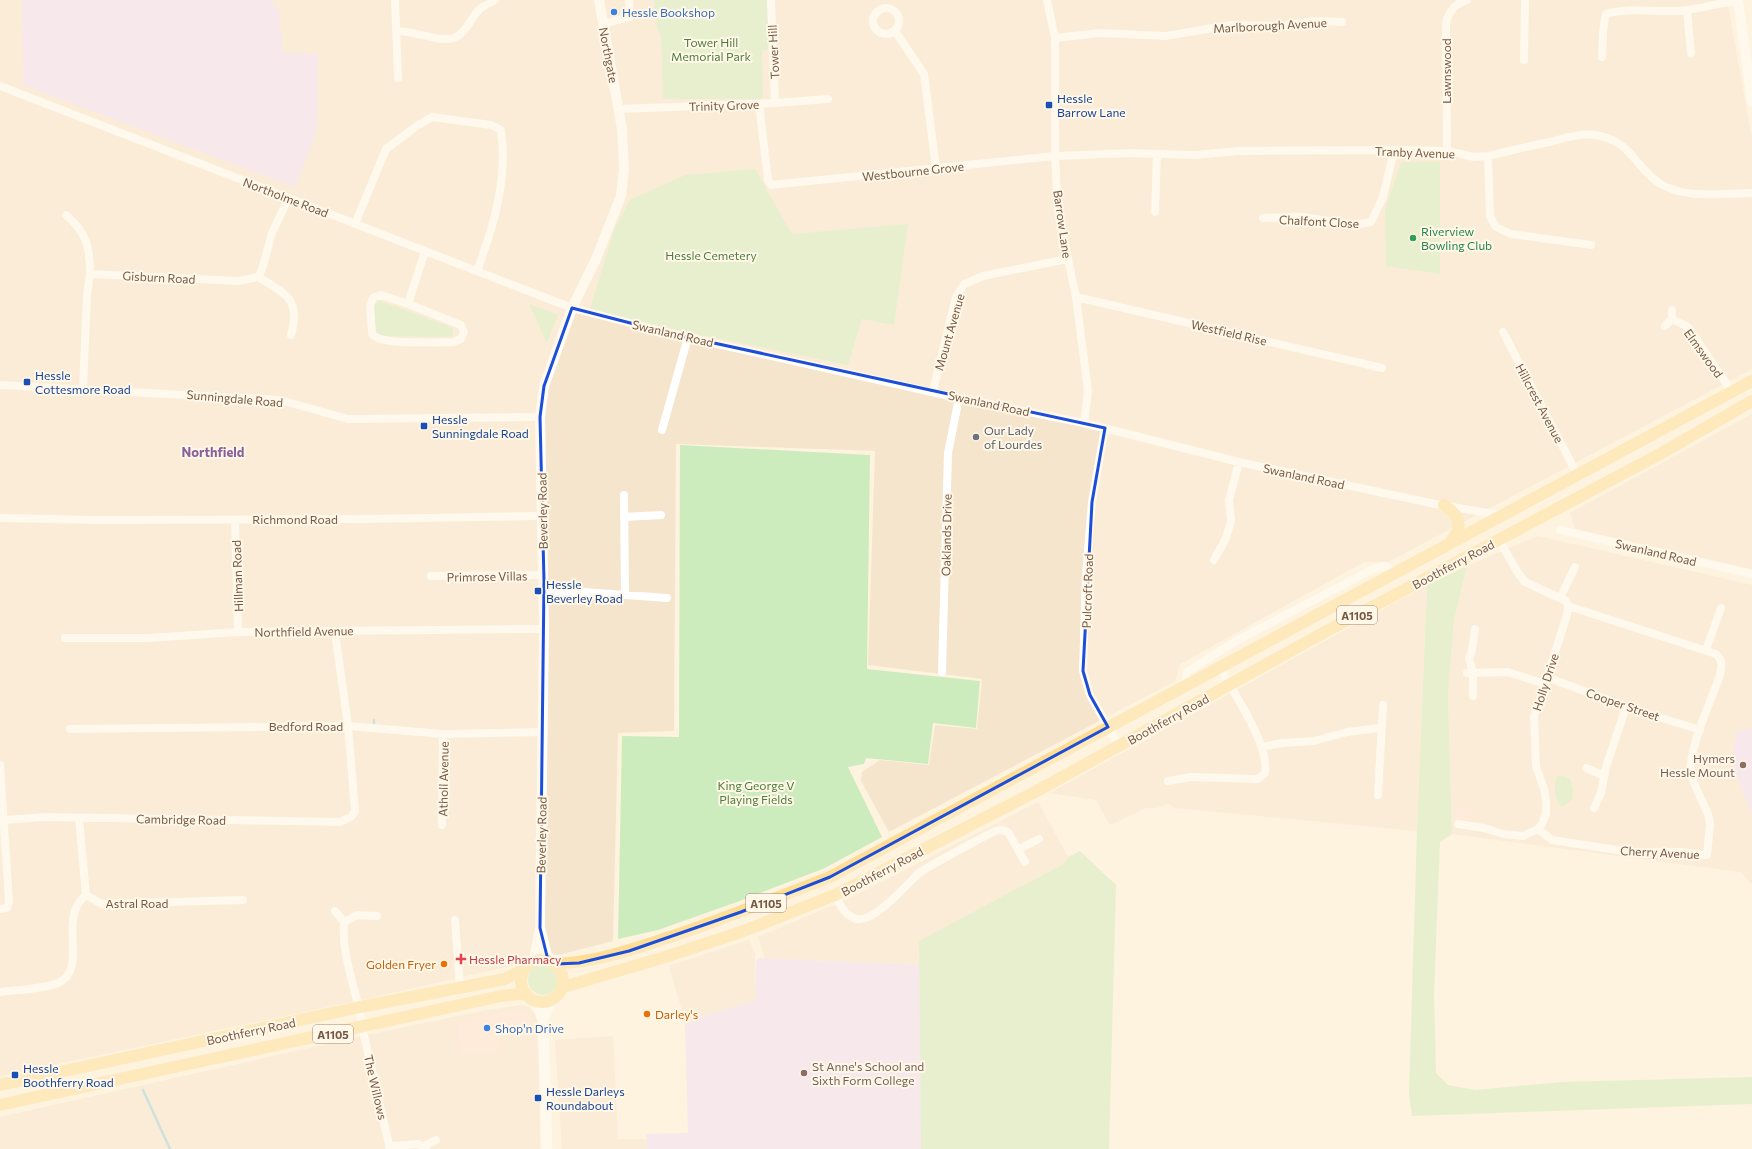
<svg xmlns="http://www.w3.org/2000/svg" width="1752" height="1149" font-family="Commissioner,sans-serif">
<style>
.residential{fill:#f6e5cd}
.commercial{fill:#ffe2d2}
.education{fill:#f0dcfa}
.green{fill:#cdecbd}
.lines{fill:none;stroke-linecap:round;stroke-linejoin:round}
.stream{stroke:#98cddb;stroke-width:2.5}
.minor{stroke:#fff;stroke-width:8}
.tertiary{stroke:#fff;stroke-width:10}
.secondary{stroke:#fff;stroke-width:11}
.primary{stroke:#ffdd95;stroke-width:12}
.marked{fill:none;stroke:#1d4ed8;stroke-width:3;stroke-linejoin:round}
.shop-dot{fill:#3f7fe0;stroke:#fff7e7;stroke-width:1.5}
.transit-dot{fill:#1a4fb4;stroke:#fff7e7;stroke-width:1.5}
.leisure-dot{fill:#2e9e5b;stroke:#fff7e7;stroke-width:1.5}
.worship-dot{fill:#6b7280;stroke:#fff7e7;stroke-width:1.5}
.education-dot{fill:#8d6e63;stroke:#fff7e7;stroke-width:1.5}
.health-dot{fill:#e0444e;stroke:#fff7e7;stroke-width:1.5}
.food-dot{fill:#e8710a;stroke:#fff7e7;stroke-width:1.5}
.labels{text-anchor:middle;dominant-baseline:central;stroke-width:4;stroke-linejoin:round;paint-order:stroke}
.shield{fill:#fff7e7;stroke:#9f8876;stroke-width:1}
.shield-label{font-size:11px;font-weight:bold;fill:#765945}
.shop-label{font-size:12px;fill:#366cbe;stroke:#fff7e7;text-anchor:start}
.street-label{font-size:12px;fill:#765945;stroke:#fff7e7}
.park-label{font-size:12px;fill:#4c7d3c;stroke:#fff7e7}
.transit-label{font-size:12px;fill:#164399;stroke:#fff7e7;text-anchor:start}
.leisure-label{font-size:12px;fill:#27864d;stroke:#fff7e7;text-anchor:start}
.worship-label{font-size:12px;fill:#5b616d;stroke:#fff7e7;text-anchor:start}
.education-label{font-size:12px;fill:#785e54;stroke:#fff7e7;text-anchor:end}
.health-label{font-size:12px;fill:#be3a42;stroke:#fff7e7;text-anchor:start}
.food-label{font-size:12px;fill:#c56008;stroke:#fff7e7;text-anchor:end}
.neighbourhood-label{font-size:13px;font-weight:bold;fill:#89609a;stroke:#fff7e7}
</style>
<rect width="100%" height="100%" fill="#fef3df"/>
<path class="residential" d="M 0,0 L 1727,0 L 1752,139 L 1752,369 L 1388,562 L 1364,562 L 1180,664 L 1175,681 L 889,832 L 861,781 L 862,772 L 880,760 L 929,765 L 935,725 L 977,729 L 982,679 L 868,665 L 875,451 L 676,444 L 674,731 L 618,733 L 613,941 L 558,955 L 539,950 L 510,966 L 361,1000 L 0,1076 Z
M 1752,414 L 1752,569 L 1575,529 L 1570,513 Z
M 1538,536 L 1752,585 L 1752,727 L 1736,732 L 1737,777 L 1752,815 L 1752,884 L 1741,872 L 1452,834 L 1448,694 L 1454,620 L 1467,566 Z
M 1427,585 L 1417,831 L 1176,808 L 1168,804 L 1156,808 L 1146,808 L 1110,825 L 1096,800 L 1050,793 Z
M 1038,802 L 1068,857 L 1063,864 L 920,941 L 920,965 L 765,958 L 758,937 L 848,899 Z
M 749,940 L 755,954 L 756,1000 L 695,1019 L 685,1025 L 681,1007 L 669,966 Z
M 521,1005 L 529,1007 L 535,1014 L 538,1024 L 540,1149 L 0,1149 L 0,1117 L 372,1034 L 482,1011 Z
M 613,1036 L 618,1139 L 646,1139 L 647,1149 L 562,1149 L 555,1040 Z"/>
<path class="commercial" d="M 1457,806 L 1472,807 L 1470,821 L 1456,820 Z
M 522,1009 L 530,1015 L 534,1032 L 499,1036 L 500,1051 L 459,1055 L 457,1020 Z"/>
<path class="education" d="M 22,0 L 273,0 L 274,7 L 279,8 L 283,53 L 318,54 L 318,106 L 316,133 L 295,187 L 23,85 Z
M 1752,727 L 1752,815 L 1737,777 L 1733,754 L 1736,732 Z
M 760,958 L 920,965 L 921,1149 L 647,1149 L 646,1134 L 688,1133 L 685,1025 L 695,1019 L 756,1000 L 756,961 Z"/>
<path class="green" d="M 654,0 L 767,0 L 769,49 L 762,51 L 763,97 L 759,99 L 663,99 L 661,35 L 657,30 Z
M 1401,162 L 1440,162 L 1440,274 L 1386,266 L 1385,210 Z
M 755,169 L 792,234 L 908,224 L 894,325 L 862,319 L 848,365 L 589,312 L 614,230 L 630,200 L 685,175 Z
M 380,301 L 451,327 L 453,330 L 453,336 L 447,337 L 379,336 L 374,331 L 374,303 Z
M 529,304 L 558,315 L 547,343 Z
M 680,445 L 870,455 L 867,669 L 980,681 L 976,728 L 933,723 L 928,764 L 866,758 L 864,764 L 848,767 L 882,837 L 825,868 L 737,902 L 658,930 L 618,939 L 622,736 L 679,737 Z
M 1467,566 L 1454,620 L 1448,694 L 1452,834 L 1440,842 L 1434,993 L 1436,1073 L 1448,1085 L 1475,1090 L 1563,1082 L 1752,1077 L 1752,1104 L 1412,1116 L 1409,1093 L 1417,831 L 1427,585 Z
M 1557,776 L 1564,776 L 1570,779 L 1573,789 L 1572,800 L 1562,807 C 1554,797 1553,789 1557,776 Z
M 1080,851 L 1116,885 L 1109,1149 L 921,1149 L 919,941 L 1063,864 L 1068,857 Z
M528 980a15 15 0 1 1 30 0a15 15 0 1 1-30 0Z"/>
<g class="lines">
<path class="stream" d="M 374,727 L 374,720
M 143,1090 L 170,1149"/>
<path class="minor" d="M 395,0 L 398,78
M 771,0 L 775,103
M 1047,0 L 1055,38 L 1055,156 L 1058,212 L 1076,297 L 1088,391 L 1084,423
M873 21a13 13 0 1 1 26 0a13 13 0 1 1-26 0Z
M 1687,10 L 1691,53
M 603,24 L 630,17 L 629,0
M 396,31 C 413,31 428,38 445,39 C 463,40 468,23 477,12 C 481,6 490,4 495,0
M 895,31 L 924,74 L 936,168
M 1055,38 L 1100,33 L 1166,36 L 1231,25 L 1282,26 L 1314,21 L 1342,22
M 1602,57 C 1603,42 1602,28 1606,14 C 1631,6 1660,14 1687,10 C 1704,8 1721,2 1739,1
M 1524,60 L 1525,0
M 0,86 L 572,308 L 677,335 L 959,398 L 1084,423 L 1239,462 L 1435,504 L 1500,515
M 759,104 L 768,180 L 771,185 L 1055,156 L 1130,153 L 1195,155 L 1239,151 L 1394,150 L 1447,151 L 1474,157 L 1488,156 C 1509,151 1529,146 1550,142 C 1564,138 1581,133 1595,135 C 1631,140 1635,167 1659,183 C 1685,200 1723,193 1752,193
M 619,109 L 775,103 L 828,99
M 1447,151 L 1446,22 C 1450,10 1455,4 1467,0
M 1488,156 L 1490,216 L 1496,227 L 1511,234 L 1591,245
M 1155,212 L 1157,154
M 66,215 C 87,233 90,247 90,274
M 1263,218 L 1303,217 L 1355,225 L 1371,222 L 1383,197 L 1394,150
M 355,224 L 386,149 L 418,125 L 432,117 L 491,125 L 501,130 C 508,179 494,225 477,271
M 258,277 C 286,294 301,299 291,335
M 1076,297 L 1382,368
M 408,304 L 381,295 L 374,297 L 370,305 L 372,334 C 381,346 437,342 453,342 L 461,339 L 464,332 L 461,325 L 408,304 L 425,251
M 1672,319 L 1688,327 L 1732,392
M 1665,326 L 1672,319 L 1672,310
M 1503,332 L 1577,474
M 0,385 L 280,400 L 348,419 L 540,417
M 83,388 L 87,295 L 90,274 L 239,281 L 258,277 L 262,269 L 272,233 L 288,199
M 933,391 L 956,297 L 964,284 L 983,276 L 1067,259
M 1105,428 L 1092,502 L 1086,576 L 1083,671 L 1090,695 L 1119,746
M 662,430 L 688,337
M 624,495 L 625,595
M 624,517 L 661,515
M 0,518 L 97,520 L 368,519 L 542,516
M 235,520 L 238,632
M 1560,530 L 1752,574
M 1214,560 L 1226,538 L 1231,521 L 1229,500 L 1239,462
M 431,576 L 544,575
M 544,591 L 584,592 L 667,598
M 1560,598 L 1575,567
M 65,638 L 148,638 L 238,632 L 544,629
M 1706,650 L 1721,608
M 942,672 L 948,453 L 959,398
M 1467,673 L 1508,672 L 1545,684
M 1547,677 L 1626,707 L 1700,730
M 1185,685 L 1187,672 L 1236,641 L 1373,569 L 1386,566 L 1393,574
M 1473,696 L 1473,673 L 1469,658 L 1472,651 L 1475,629
M 70,729 L 348,726 L 443,734 L 542,732
M 1262,747 L 1282,743 L 1314,741 L 1347,732 L 1381,728
M 0,765 L 9,902 L 7,908 L 0,909
M 1586,768 L 1600,774 L 1604,778
M 1168,781 L 1191,777 L 1258,779 L 1265,773 C 1270,745 1233,692 1219,667
M 1378,795 L 1383,705
M 1594,808 L 1601,793 L 1606,767 L 1626,707
M 79,818 L 86,895
M 4,820 L 46,817 L 340,822 L 351,817 L 355,811 L 348,726 L 335,632
M 1458,824 L 1484,828 L 1503,834 L 1523,836 L 1538,829 L 1542,824 L 1546,814 L 1546,804 L 1545,792 L 1536,766 L 1534,717 L 1567,615 L 1568,606 L 1566,601 L 1525,582 L 1518,573 L 1499,540
M 442,825 L 443,734
M 1538,829 L 1552,840 L 1630,852 L 1680,852 L 1707,855 L 1710,825 L 1709,818 C 1705,803 1693,787 1691,772 C 1688,749 1712,699 1720,675 C 1722,666 1723,660 1716,654 L 1568,606
M 1019,849 L 1039,839
M 86,895 L 102,904 L 243,900
M 835,895 C 840,905 845,916 857,919 C 874,923 907,884 919,873 C 926,868 994,830 999,830 C 1002,830 1006,831 1008,832 L 1025,862
M 335,911 L 344,922
M 377,916 L 357,915 L 344,922 C 341,958 358,992 362,1027 L 390,1149
M 455,920 L 460,988
M 0,992 C 15,990 45,989 58,983 C 90,968 56,919 86,895
M 391,1146 L 418,1144 L 426,1149
M 424,1146 L 436,1140"/>
<path class="tertiary" d="M 1738,0 L 1752,102
M 548,960 L 540,928 L 540,917 L 544,629 L 540,417 L 544,386 L 572,308 L 596,259 L 621,196 L 624,169 L 622,129 L 599,0
M 534,961 L 539,932"/>
<path class="secondary" d="M 536,1001 L 543,1019 L 547,1149
M 543,1019 L 551,1000"/>
<path class="primary" d="M 1444,505 C 1459,515 1464,527 1451,541
M521 981a21 21 0 1 1 42 0a21 21 0 1 1-42 0Z
M 556,964 C 598,962 637,948 676,935 C 728,917 779,897 830,877 L 1752,381
M 563,987 L 662,958 L 741,932 L 835,895 L 1037,791 L 1323,633 L 1660,454 L 1752,401
M 0,1085 L 360,1007 L 505,979 L 524,969
M 0,1105 L 501,996 L 526,993"/>
</g>
<path d="M0 0H1752V1149H0ZM 572,308 L 677,335 L 1105,428 L 1092,502 L 1083,671 L 1090,695 L 1108,727 L 830,877 L 741,912 L 629,951 L 579,963 L 556,964 L 548,960 L 540,928 L 544,581 L 540,417 L 544,386 Z" fill="#fef3df" fill-opacity=".55" fill-rule="evenodd"/>
<path class="marked" d="M 572,308 L 677,335 L 1105,428 L 1092,502 L 1083,671 L 1090,695 L 1108,727 L 830,877 L 741,912 L 629,951 L 579,963 L 556,964 L 548,960 L 540,928 L 544,581 L 540,417 L 544,386 Z"/>
<g class="shop-dot">
<circle cx="614" cy="12" r="4"/>
<circle cx="487" cy="1028" r="4"/>
</g>
<g class="transit-dot">
<rect x="1045" y="101" width="8" height="8" rx="2"/>
<rect x="23" y="378" width="8" height="8" rx="2"/>
<rect x="420" y="422" width="8" height="8" rx="2"/>
<rect x="534" y="587" width="8" height="8" rx="2"/>
<rect x="11" y="1071" width="8" height="8" rx="2"/>
<rect x="534" y="1094" width="8" height="8" rx="2"/>
</g>
<circle class="leisure-dot" cx="1413" cy="238" r="4"/>
<circle class="worship-dot" cx="976" cy="437" r="4"/>
<g class="education-dot">
<circle cx="1743" cy="765" r="4"/>
<circle cx="804" cy="1073" r="4"/>
</g>
<path class="health-dot" d="M459 953h4v4h4v4h-4v4h-4v-4h-4v-4h4z"/>
<g class="food-dot">
<circle cx="444" cy="964" r="4"/>
<circle cx="647" cy="1014" r="4"/>
</g>
<g class="labels">
<g class="shield">
<rect x="1337" y="606" width="40" height="18" rx="3"/>
<rect x="746" y="894" width="40" height="18" rx="3"/>
<rect x="313" y="1025" width="40" height="18" rx="3"/>
</g>
<g class="shield-label">
<text x="1357" y="615">A1105</text>
<text x="766" y="903">A1105</text>
<text x="333" y="1034">A1105</text>
</g>
<g class="shop-label">
<text x="622" y="12">Hessle Bookshop</text>
<text x="495" y="1028">Shop'n Drive</text>
</g>
<g class="street-label">
<text transform="translate(1270 25) rotate(-3)">Marlborough Avenue</text>
<text transform="translate(773 52) rotate(-93)">Tower Hill</text>
<text transform="translate(609 55) rotate(79)">Northgate</text>
<text transform="translate(1446 71) rotate(-90)">Lawnswood</text>
<text transform="translate(724 105) rotate(-2)">Trinity Grove</text>
<text transform="translate(1415 152) rotate(2)">Tranby Avenue</text>
<text transform="translate(913 171) rotate(-6)">Westbourne Grove</text>
<text transform="translate(286 197) rotate(21)">Northolme Road</text>
<text transform="translate(1319 221) rotate(3)">Chalfont Close</text>
<text transform="translate(1063 224) rotate(82)">Barrow Lane</text>
<text transform="translate(159 277) rotate(3)">Gisburn Road</text>
<text transform="translate(949 332) rotate(-74)">Mount Avenue</text>
<text transform="translate(1229 332) rotate(13)">Westfield Rise</text>
<text transform="translate(673 333) rotate(13)">Swanland Road</text>
<text transform="translate(1704 353) rotate(54)">Elmswood</text>
<text transform="translate(235 398) rotate(5)">Sunningdale Road</text>
<text transform="translate(989 403) rotate(12)">Swanland Road</text>
<text transform="translate(1540 403) rotate(62)">Hillcrest Avenue</text>
<text transform="translate(1304 476) rotate(12)">Swanland Road</text>
<text transform="translate(542 511) rotate(-91)">Beverley Road</text>
<text x="295" y="519">Richmond Road</text>
<text transform="translate(946 535) rotate(-89)">Oaklands Drive</text>
<text transform="translate(1656 552) rotate(13)">Swanland Road</text>
<text transform="translate(1453 564) rotate(-28)">Boothferry Road</text>
<text transform="translate(237 576) rotate(-92)">Hillman Road</text>
<text transform="translate(487 576) rotate(-1)">Primrose Villas</text>
<text transform="translate(1087 591) rotate(-88)">Pulcroft Road</text>
<text transform="translate(304 631) rotate(-1)">Northfield Avenue</text>
<text transform="translate(1545 682) rotate(-72)">Holly Drive</text>
<text transform="translate(1623 704) rotate(19)">Cooper Street</text>
<text transform="translate(1168 719) rotate(-29)">Boothferry Road</text>
<text x="306" y="726">Bedford Road</text>
<text transform="translate(443 779) rotate(-89)">Atholl Avenue</text>
<text transform="translate(181 819) rotate(1)">Cambridge Road</text>
<text transform="translate(541 835) rotate(-89)">Beverley Road</text>
<text transform="translate(1660 852) rotate(3)">Cherry Avenue</text>
<text transform="translate(882 871) rotate(-28)">Boothferry Road</text>
<text x="137" y="903">Astral Road</text>
<text transform="translate(251 1031) rotate(-12)">Boothferry Road</text>
<text transform="translate(376 1087) rotate(77)">The Willows</text>
</g>
<g class="park-label">
<text x="711" y="42">Tower Hill<tspan x="711" dy="14">Memorial Park</tspan></text>
<text x="711" y="255">Hessle Cemetery</text>
<text x="756" y="785">King George V<tspan x="756" dy="14">Playing Fields</tspan></text>
</g>
<g class="transit-label">
<text x="1057" y="98">Hessle<tspan x="1057" dy="14">Barrow Lane</tspan></text>
<text x="35" y="375">Hessle<tspan x="35" dy="14">Cottesmore Road</tspan></text>
<text x="432" y="419">Hessle<tspan x="432" dy="14">Sunningdale Road</tspan></text>
<text x="546" y="584">Hessle<tspan x="546" dy="14">Beverley Road</tspan></text>
<text x="23" y="1068">Hessle<tspan x="23" dy="14">Boothferry Road</tspan></text>
<text x="546" y="1091">Hessle Darleys<tspan x="546" dy="14">Roundabout</tspan></text>
</g>
<g class="leisure-label">
<text x="1421" y="231">Riverview<tspan x="1421" dy="14">Bowling Club</tspan></text>
</g>
<g class="worship-label">
<text x="984" y="430">Our Lady<tspan x="984" dy="14">of Lourdes</tspan></text>
</g>
<g class="education-label">
<text x="1735" y="758">Hymers<tspan x="1735" dy="14">Hessle Mount</tspan></text>
<text x="812" y="1066" text-anchor="start">St Anne's School and<tspan x="812" dy="14">Sixth Form College</tspan></text>
</g>
<g class="health-label">
<text x="469" y="959">Hessle Pharmacy</text>
</g>
<g class="food-label">
<text x="436" y="964">Golden Fryer</text>
<text x="655" y="1014" text-anchor="start">Darley's</text>
</g>
<g class="neighbourhood-label">
<text x="213" y="452">Northfield</text>
</g>
</g>
</svg>
